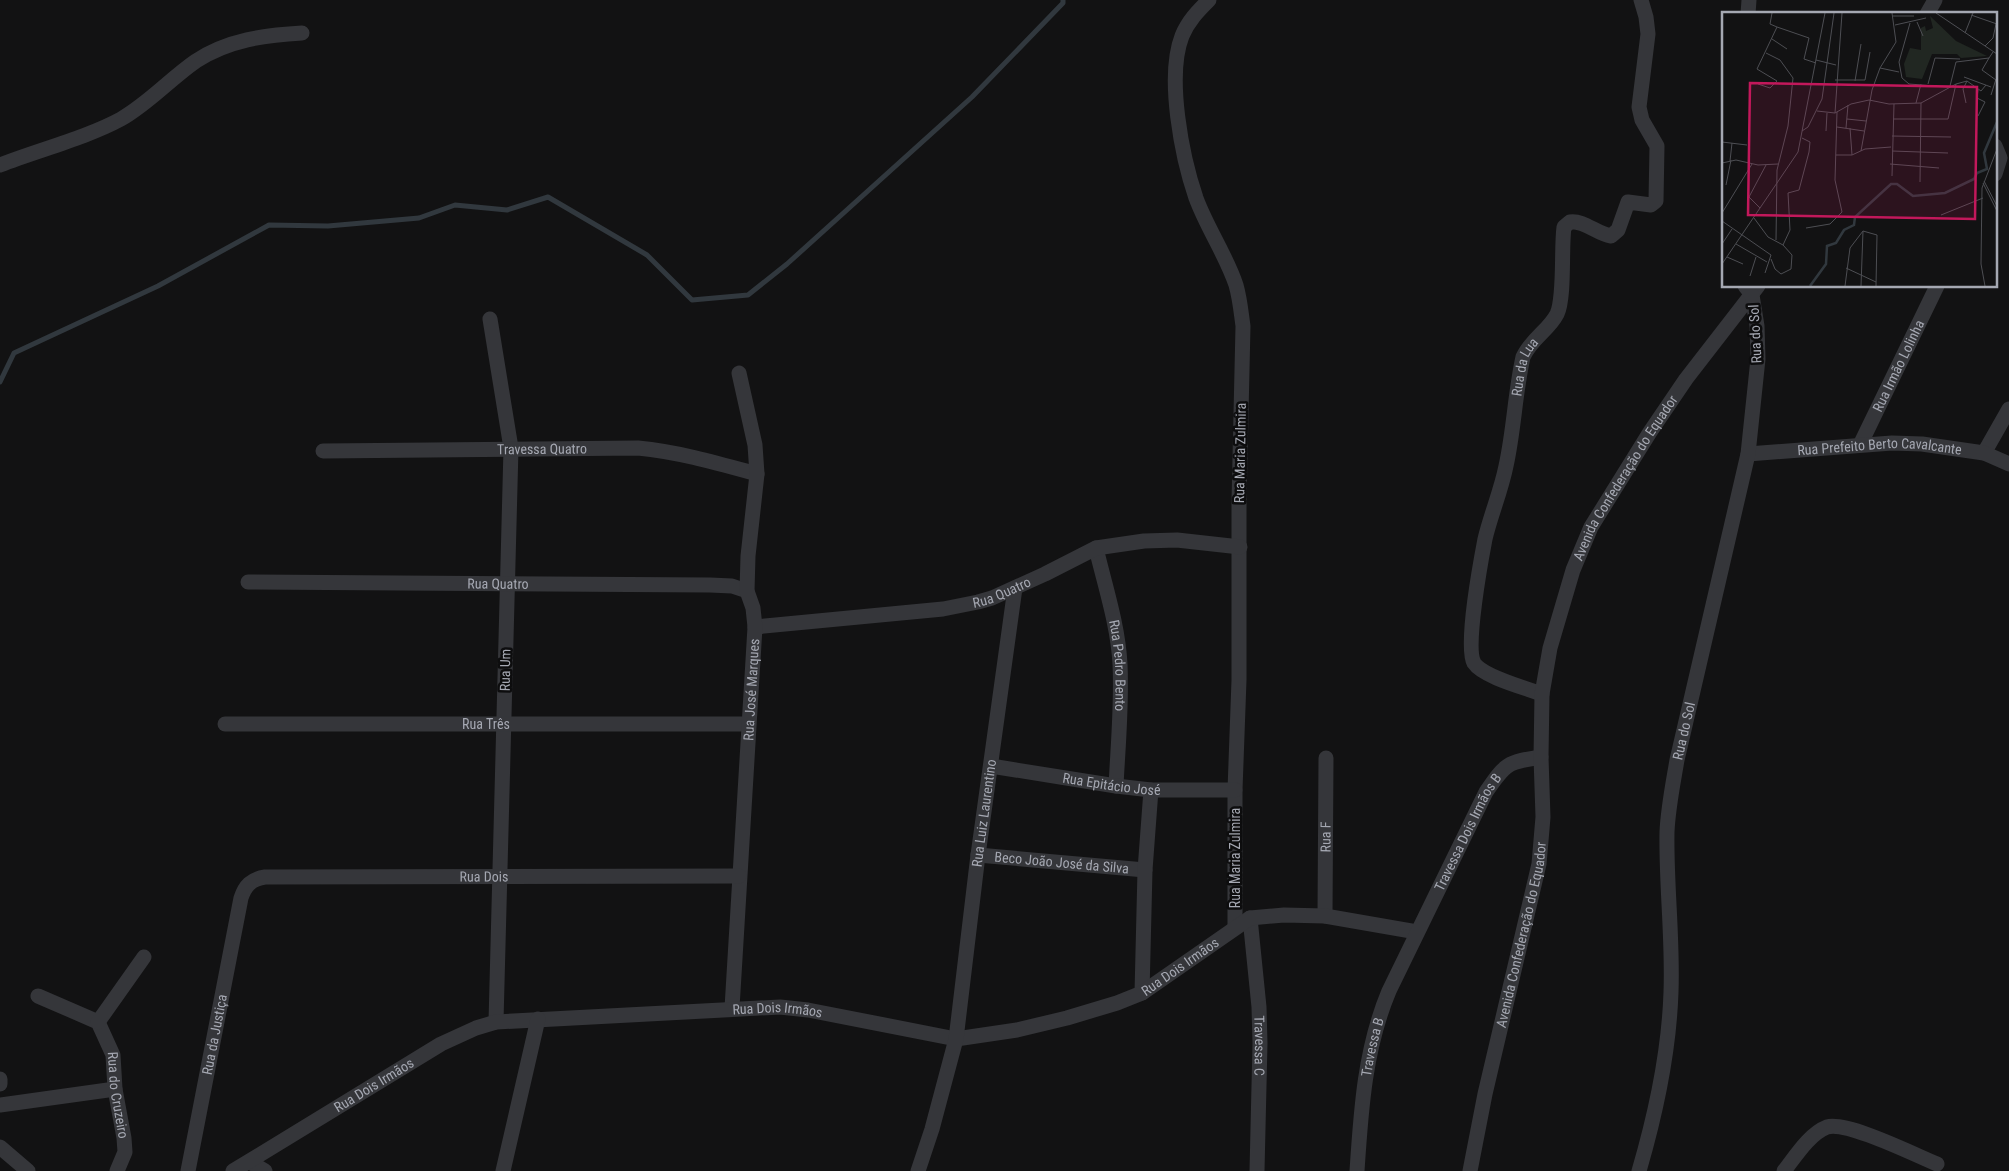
<svg xmlns="http://www.w3.org/2000/svg" width="2009" height="1171" font-family="'Roboto Condensed',sans-serif">
<style>
.lines{fill:none;stroke-linecap:round;stroke-linejoin:round}
.stream{stroke:#31383e;stroke-width:5}
.minor{stroke:#35363a;stroke-width:15}
.labels{text-anchor:middle;dominant-baseline:central;stroke-width:5;stroke-linejoin:round;paint-order:stroke}
.street-label{font-size:14px;fill:#a5a8b2;stroke:#0d0d0e}
.inset-river{fill:none;stroke:#31383e;stroke-width:2.5}
.inset-road{fill:none;stroke:#4d4e53;stroke-width:1}
.view{fill:#c2185b;fill-opacity:0.15;stroke:#c2185b;stroke-width:2.5}
.inset-edge{fill:none;stroke:#a5a8b2;stroke-width:2.5}
</style>
<rect width="100%" height="100%" fill="#121213"/>
<g class="lines">
<path class="stream" d="M 0,382 L 14,353 L 158,286 L 269,225 L 328,226 L 419,218 L 455,205 L 507,210 L 548,197 L 647,255 L 692,300 L 748,295 L 787,264 L 972,97 L 1063,3 L 1063,0"/>
<g class="minor">
<path d="M 1209,0 C 1198,11 1188,21 1182,36 C 1166,77 1182,157 1196,198 C 1207,228 1226,255 1236,285 C 1240,299 1241,312 1243,326 L 1239,502 L 1239,680 L 1235,790 L 1235,928"/>
<path d="M 1748,14 L 1749,0"/>
<path d="M 1927,14 L 1935,0"/>
<path d="M 1995,146 L 2000,158 L 1995,174"/>
<path d="M 0,165 C 38,150 86,138 121,119 C 149,103 170,79 196,61 C 228,40 265,35 302,33"/>
<path d="M 490,319 L 511,448 L 496,1022"/>
<path id="s1" d="M 1860,445 L 1937,286"/>
<path id="s2" d="M 323,451 L 638,448 C 679,452 717,463 757,474"/>
<path d="M 1984,453 L 2009,409"/>
<path id="s3" d="M 1748,454 L 1892,443 L 1922,444 L 1984,453 L 2009,464"/>
<path id="s4" d="M 1096,548 C 1105,586 1118,625 1120,664 C 1122,704 1118,745 1116,786"/>
<path id="s5" d="M 248,582 L 710,585 L 732,586 L 747,591"/>
<path id="s6" d="M 755,627 L 943,609 L 978,602 L 992,598 L 1045,574 L 1096,548 L 1144,541 L 1177,540 L 1240,547"/>
<path id="s7" d="M 1542,694 C 1526,688 1483,677 1474,663 C 1465,647 1481,560 1485,539 C 1491,514 1501,491 1506,466 C 1514,430 1515,393 1523,357 C 1532,338 1549,330 1557,314 C 1565,297 1561,248 1564,227 L 1570,222 C 1584,220 1597,234 1611,236 L 1618,230 L 1628,202 L 1651,205 L 1656,201 L 1657,146 L 1642,120 L 1639,107 L 1648,34 L 1646,17 L 1641,0"/>
<path id="s8" d="M 225,724 L 748,724"/>
<path id="s9" d="M 991,766 L 1116,786 L 1151,790 L 1235,790"/>
<path id="s10" d="M 978,855 L 1145,870"/>
<path id="s11" d="M 1325,916 L 1326,758"/>
<path id="s12" d="M 1250,918 L 1259,1007 L 1260,1043 L 1257,1171"/>
<path d="M 1142,993 L 1145,870 L 1151,790"/>
<path id="s13" d="M 38,996 L 98,1022 L 113,1055 L 115,1089 L 124,1138 L 125,1152 L 117,1171"/>
<path id="s14" d="M 732,1008 L 755,627 L 753,608 L 747,591 L 748,556 L 757,474 L 755,445 L 739,373"/>
<path d="M 98,1022 L 144,957"/>
<path d="M 0,1079 L 0,1084"/>
<path d="M 0,1105 L 115,1089"/>
<path d="M 0,1147 L 28,1171"/>
<path d="M 250,1162 L 265,1171"/>
<path id="s15" d="M 188,1171 L 241,898 C 245,886 251,879 265,877 L 739,876"/>
<path id="s16" d="M 233,1171 L 441,1044 L 476,1028 L 496,1022 L 780,1007 L 808,1010 L 956,1039 L 1017,1030 L 1067,1018 L 1117,1003 L 1142,993 L 1250,918 L 1284,915 L 1325,916 L 1417,932"/>
<path d="M 503,1171 L 538,1019"/>
<path id="s17" d="M 918,1171 L 932,1129 L 956,1039 L 978,855 L 1015,588"/>
<path id="s18" d="M 1357,1171 C 1361,1109 1365,1048 1389,991 L 1486,792 C 1505,764 1507,762 1541,757"/>
<path id="s19" d="M 1470,1171 L 1485,1094 L 1539,864 L 1543,817 L 1541,757 L 1542,694 L 1550,648 L 1573,570 L 1591,527 L 1650,432 L 1686,379 L 1758,286"/>
<path id="s20" d="M 1639,1171 C 1656,1113 1669,1053 1671,992 C 1673,938 1666,885 1667,832 C 1668,808 1673,784 1677,760 L 1748,454 L 1758,359 L 1757,326 L 1752,295 L 1745,286"/>
<path d="M 1784,1171 C 1795,1157 1809,1134 1827,1127 C 1847,1121 1915,1155 1937,1164"/>
</g>
</g>
<g class="labels">
<g class="street-label">
<text transform="translate(1755 334) rotate(-93)">Rua do Sol</text>
<text stroke="none"><textPath href="#s1" startOffset="88">Rua Irmão Lolinha</textPath></text>
<text stroke="none"><textPath href="#s7" startOffset="378">Rua da Lua</textPath></text>
<text stroke="none"><textPath href="#s2" startOffset="219">Travessa Quatro</textPath></text>
<text stroke="none"><textPath href="#s3" startOffset="132">Rua Prefeito Berto Cavalcante</textPath></text>
<text transform="translate(1240 453) rotate(-89)">Rua Maria Zulmira</text>
<text stroke="none"><textPath href="#s19" startOffset="719">Avenida Confederação do Equador</textPath></text>
<text stroke="none"><textPath href="#s5" startOffset="250">Rua Quatro</textPath></text>
<text stroke="none"><textPath href="#s6" startOffset="250">Rua Quatro</textPath></text>
<text stroke="none"><textPath href="#s4" startOffset="120">Rua Pedro Bento</textPath></text>
<text transform="translate(505 670) rotate(-89)">Rua Um</text>
<text stroke="none"><textPath href="#s14" startOffset="319">Rua José Marques</textPath></text>
<text stroke="none"><textPath href="#s8" startOffset="261">Rua Três</textPath></text>
<text stroke="none"><textPath href="#s20" startOffset="445">Rua do Sol</textPath></text>
<text stroke="none"><textPath href="#s9" startOffset="122">Rua Epitácio José</textPath></text>
<text stroke="none"><textPath href="#s17" startOffset="365">Rua Luiz Laurentino</textPath></text>
<text stroke="none"><textPath href="#s18" startOffset="361">Travessa Dois Irmãos B</textPath></text>
<text stroke="none"><textPath href="#s11" startOffset="79">Rua F</textPath></text>
<text transform="translate(1235 858) rotate(-90)">Rua Maria Zulmira</text>
<text stroke="none"><textPath href="#s10" startOffset="84">Beco João José da Silva</textPath></text>
<text stroke="none"><textPath href="#s15" startOffset="531">Rua Dois</textPath></text>
<text stroke="none"><textPath href="#s19" startOffset="242">Avenida Confederação do Equador</textPath></text>
<text stroke="none"><textPath href="#s16" startOffset="1005">Rua Dois Irmãos</textPath></text>
<text stroke="none"><textPath href="#s16" startOffset="585">Rua Dois Irmãos</textPath></text>
<text stroke="none"><textPath href="#s15" startOffset="139">Rua da Justiça</textPath></text>
<text stroke="none"><textPath href="#s12" startOffset="128">Travessa C</textPath></text>
<text stroke="none"><textPath href="#s18" startOffset="125">Travessa B</textPath></text>
<text stroke="none"><textPath href="#s16" startOffset="165">Rua Dois Irmãos</textPath></text>
<text stroke="none"><textPath href="#s13" startOffset="142">Rua do Cruzeiro</textPath></text>
</g>
</g>
<g transform="translate(1722 12)">
<rect width="275" height="275" fill="#121213"/>
<path d="M 208,4 L 234,29 L 265,44 L 239,46 L 235,42 L 210,42 L 200,67 L 184,65 L 182,52 L 188,36 L 199,38 L 199,16 L 203,14 L 204,19 L 211,16 Z" fill="#212722"/>
<path class="inset-river" d="M 88,274 L 104,252 L 105,234 L 114,231 L 122,218 L 132,213 L 133,205 L 169,172 L 175,172 L 191,184 L 223,181 L 252,167 L 255,161 L 265,157 L 262,141 L 275,110"/>
<path class="inset-road" d="M 214,1 L 275,42M 249,3 L 275,12M 170,4 L 192,4M 195,10 L 201,24M 188,11 L 177,50 L 180,66 L 187,72 L 226,75M 173,13 L 204,6M 55,15 L 87,26 L 82,47 L 94,51M 243,21 L 251,1M 50,27 L 65,37M 263,34 L 271,26 L 274,12M 44,41 L 58,48 L 71,66 L 66,114 L 55,158 L 54,228M 267,46 L 260,58 L 274,68M 94,48 L 114,53M 158,56 L 177,60M 242,65 L 269,75M 113,68 L 143,68 L 148,40M 133,69 L 139,32M 36,72 L 48,76 L 55,69 L 35,57 L 55,15 L 48,12 L 50,1M 206,72 L 213,46 L 238,47M 228,74 L 234,50 L 267,46 L 271,40M 269,83 L 274,67M 194,91 L 199,72M 244,91 L 241,77 L 245,69M 95,99 L 113,101 L 129,92 L 147,88 L 167,92 L 199,91 L 234,72 L 245,69 L 259,79 L 264,73M 113,101 L 120,1M 256,104 L 263,90 L 255,86 L 256,78M 125,107 L 144,109M 171,107 L 226,107 L 234,72M 115,115 L 142,119M 124,116 L 126,93M 128,116 L 130,143M 80,119 L 86,115 L 100,87 L 112,1M 104,119 L 105,101M 170,124 L 229,125M 0,130 L 25,133M 139,139 L 150,78 L 158,56 L 174,30 L 170,1M 170,139 L 226,141M 114,143 L 130,143 L 143,137 L 169,135M 8,149 L 10,131M 0,151 L 14,148 L 36,153 L 56,152M 168,152 L 217,156M 170,164 L 172,92M 262,169 L 275,194M 198,170 L 199,91M 261,171 L 275,199M 4,173 L 9,148M 38,196 L 27,185 L 44,153M 0,201 L 30,152M 219,203 L 261,186M 32,206 L 46,225 L 61,233 L 70,243 L 69,257 L 59,262 L 53,257 L 49,247M 0,209 L 49,243 L 43,261M 84,216 L 108,212 L 120,200 L 113,168 L 115,100M 0,232 L 10,217M 14,232 L 45,250M 61,233 L 68,218 L 66,181 L 77,178 L 87,140 L 88,130 L 80,126M 5,245 L 21,252M 0,252 L 76,140 L 103,1M 124,256 L 154,270M 28,264 L 34,245M 123,274 L 128,236 L 141,219 L 155,223 L 154,274M 139,274 L 141,219M 263,274 L 259,252 L 260,176 L 275,137"/>
<path class="view" d="M 28,71 L 255,75 L 253,207 L 26,203 Z"/>
<rect width="275" height="275" class="inset-edge"/>
</g>
</svg>
